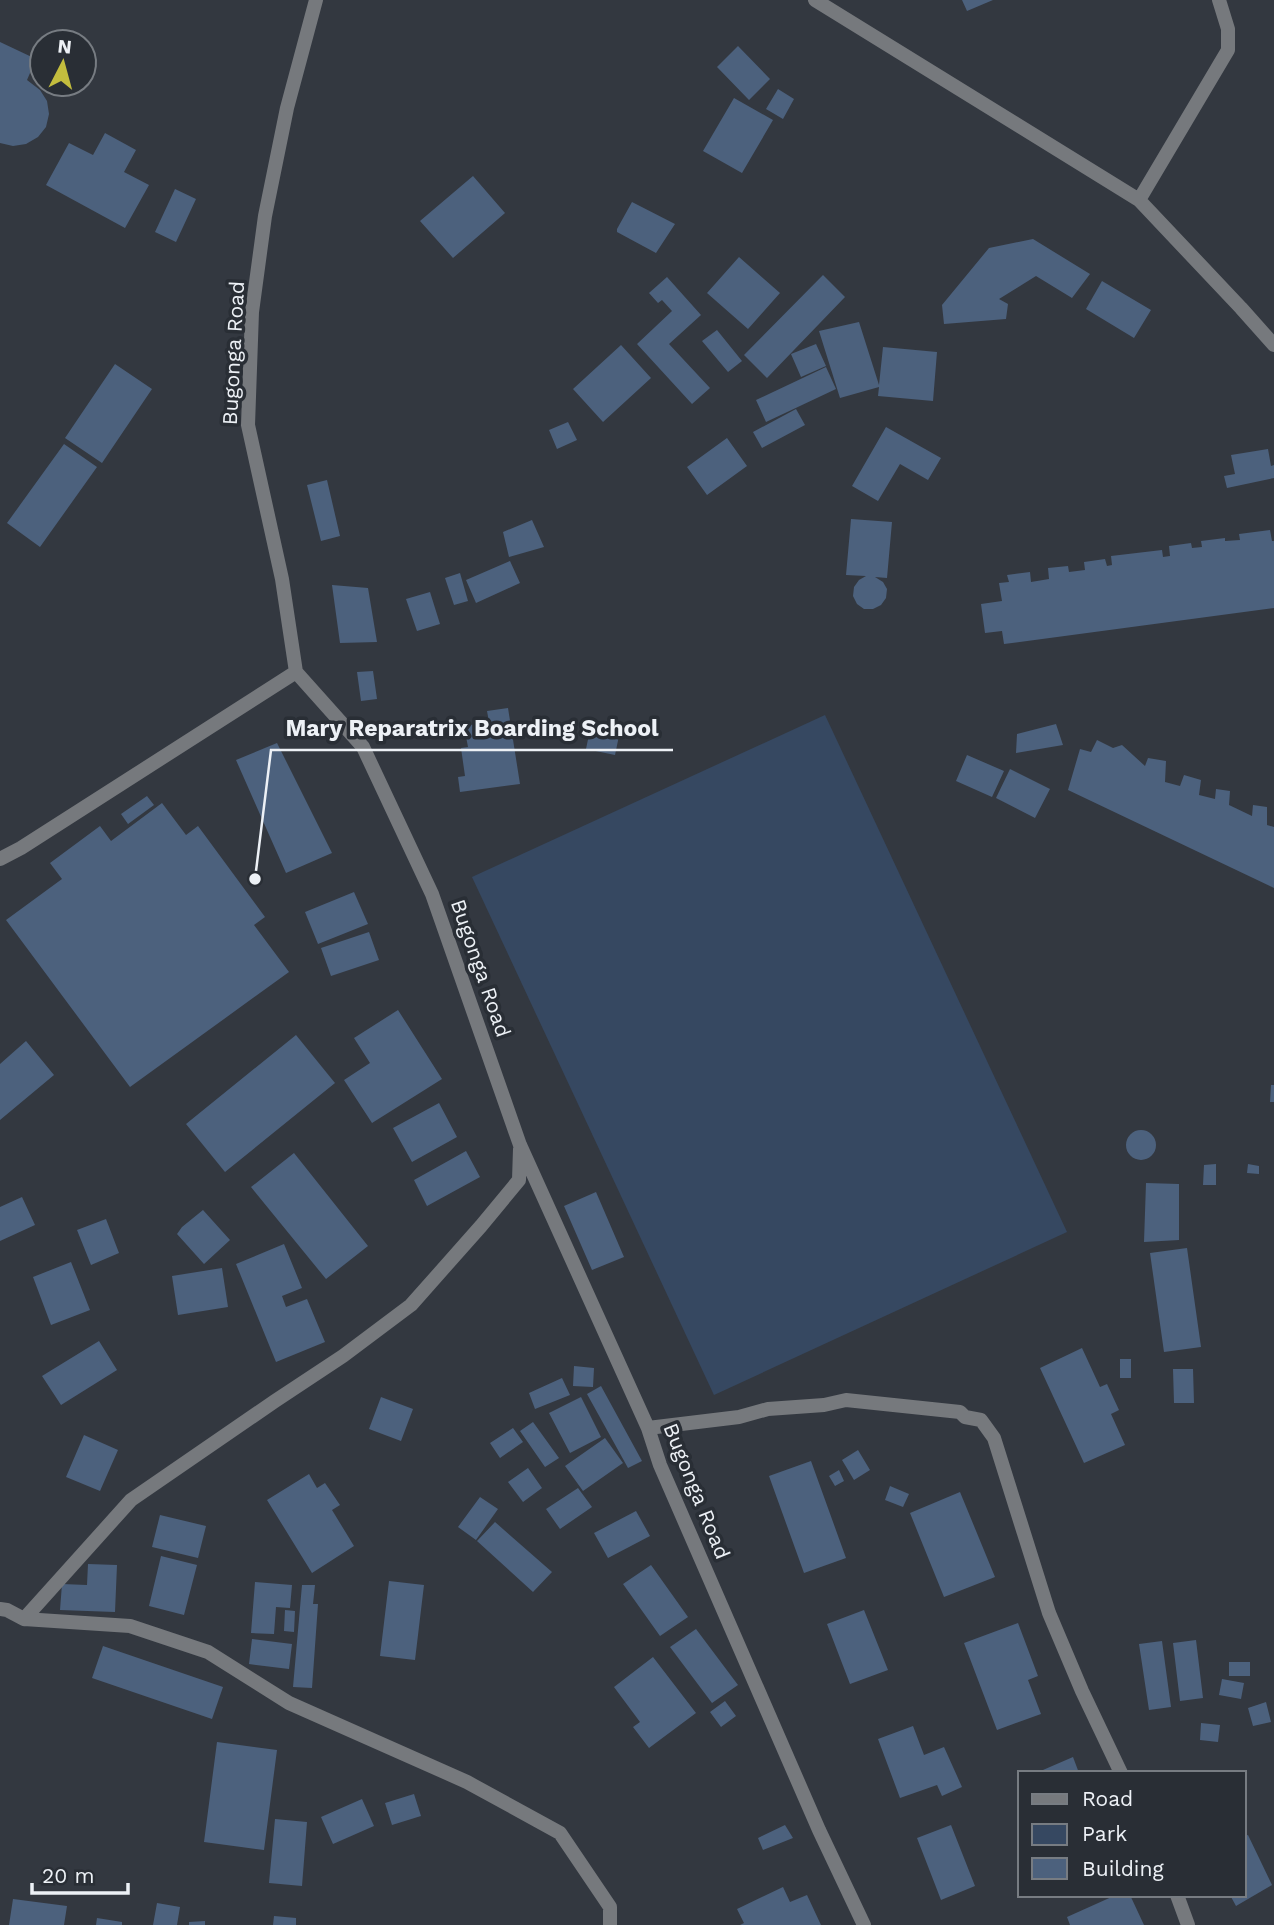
<svg xmlns="http://www.w3.org/2000/svg" width="1274" height="1925" font-family="'Work Sans',sans-serif">
<style>
.green{fill:#364861}
.building{fill:#4c617d}
.lines{fill:none;stroke-linecap:round;stroke-linejoin:round}
.minor{stroke:#76797d;stroke-width:14}
.labels{text-anchor:middle;dominant-baseline:central;stroke-width:7;stroke-linejoin:round;paint-order:stroke}
.street-label{font-size:21px;fill:#edf1f6;stroke:#292e35}
.leader{fill:none;stroke:#edf1f6;stroke-width:2.5}
.callout-dot{fill:#edf1f6;stroke:#292e35;stroke-width:2.5}
.callout-label{font-size:23px;text-anchor:middle;font-weight:bold;fill:#edf1f6;stroke:#292e35;stroke-width:7;stroke-linejoin:round;paint-order:stroke}
</style>
<rect width="100%" height="100%" fill="#333840"/>
<path class="green" d="M 825,715 L 1067,1232 L 714,1395 L 472,877 Z"/>
<path class="building" d="M 962,0 L 993,0 L 967,11 Z
M 0,42 L 36,59 L 27,80 L 40,90 L 47,101 L 49,114 L 46,127 L 38,137 L 26,144 L 13,146 L 0,143 Z
M 738,46 L 770,79 L 749,100 L 717,67 Z
M 778,89 L 794,99 L 783,119 L 766,109 Z
M 734,98 L 773,120 L 742,173 L 703,151 Z
M 105,133 L 136,150 L 124,172 L 149,185 L 125,228 L 46,185 L 69,143 L 93,155 Z
M 473,176 L 505,213 L 453,258 L 420,221 Z
M 175,189 L 196,199 L 176,242 L 155,232 Z
M 632,202 L 675,224 L 656,253 L 617,232 L 617,229 Z
M 1033,239 L 1090,274 L 1072,298 L 1036,276 L 999,299 L 1008,304 L 1006,319 L 944,324 L 942,305 L 989,248 Z
M 739,257 L 780,293 L 748,329 L 707,293 Z
M 823,275 L 845,297 L 767,378 L 744,355 Z
M 667,277 L 701,315 L 669,344 L 710,388 L 692,404 L 637,344 L 672,311 L 662,300 L 658,303 L 649,293 Z
M 1102,281 L 1151,310 L 1134,338 L 1086,309 Z
M 859,322 L 879,385 L 883,347 L 937,352 L 933,401 L 878,396 L 879,387 L 840,398 L 819,331 Z
M 717,330 L 742,361 L 728,372 L 702,341 Z
M 816,344 L 826,366 L 801,377 L 791,354 Z
M 621,345 L 651,378 L 603,422 L 573,389 Z
M 115,364 L 152,389 L 102,463 L 65,438 Z
M 826,367 L 836,389 L 766,422 L 756,400 Z
M 796,409 L 805,425 L 762,448 L 753,432 Z
M 568,422 L 577,440 L 557,449 L 549,430 Z
M 886,427 L 941,458 L 928,480 L 900,464 L 878,501 L 852,486 Z
M 727,438 L 747,466 L 707,495 L 687,467 Z
M 64,444 L 97,467 L 40,547 L 7,523 Z
M 1268,449 L 1271,466 L 1274,465 L 1274,478 L 1227,488 L 1224,476 L 1235,474 L 1231,455 Z
M 327,480 L 340,536 L 321,541 L 307,485 Z
M 851,519 L 892,522 L 887,578 L 875,577 L 883,582 L 887,589 L 886,598 L 881,605 L 873,609 L 864,609 L 857,604 L 853,596 L 854,587 L 859,580 L 866,576 L 846,575 Z
M 532,520 L 544,547 L 509,557 L 503,532 Z
M 1270,530 L 1272,541 L 1274,541 L 1274,608 L 1004,644 L 1002,631 L 985,633 L 981,604 L 1002,601 L 999,583 L 1009,582 L 1007,575 L 1030,572 L 1031,582 L 1049,579 L 1048,568 L 1068,566 L 1069,572 L 1085,570 L 1084,562 L 1105,559 L 1107,566 L 1112,565 L 1111,556 L 1162,550 L 1163,557 L 1170,556 L 1169,546 L 1191,543 L 1192,548 L 1202,547 L 1201,541 L 1225,538 L 1225,541 L 1240,540 L 1239,534 Z
M 510,561 L 520,583 L 476,603 L 466,580 Z
M 460,573 L 468,601 L 454,605 L 445,578 Z
M 332,585 L 368,588 L 377,642 L 340,643 Z
M 430,592 L 440,624 L 417,631 L 406,599 Z
M 373,671 L 377,699 L 361,701 L 357,672 Z
M 508,708 L 520,784 L 460,792 L 458,777 L 465,776 L 461,748 L 468,747 L 464,726 L 489,722 L 487,711 Z
M 1056,724 L 1063,745 L 1016,753 L 1017,734 Z
M 591,725 L 620,731 L 615,755 L 586,749 Z
M 1097,740 L 1113,748 L 1122,745 L 1145,766 L 1148,758 L 1166,761 L 1165,782 L 1180,786 L 1184,775 L 1201,780 L 1199,795 L 1215,799 L 1216,789 L 1230,791 L 1229,805 L 1252,816 L 1253,805 L 1267,807 L 1267,825 L 1274,827 L 1274,888 L 1068,790 L 1080,749 L 1091,752 Z
M 277,743 L 332,853 L 286,873 L 236,760 Z
M 967,755 L 1004,771 L 992,797 L 956,781 Z
M 1010,769 L 1050,789 L 1035,818 L 996,798 Z
M 147,796 L 154,805 L 128,824 L 121,814 Z
M 162,803 L 186,835 L 198,826 L 265,917 L 254,925 L 289,972 L 130,1087 L 6,920 L 62,879 L 50,863 L 100,826 L 111,841 Z
M 354,892 L 368,924 L 318,944 L 305,912 Z
M 369,932 L 379,960 L 331,976 L 321,948 Z
M 398,1010 L 442,1079 L 372,1123 L 344,1080 L 370,1063 L 354,1038 Z
M 296,1035 L 335,1083 L 225,1172 L 186,1124 Z
M 26,1041 L 54,1075 L 0,1120 L 0,1064 Z
M 1271,1085 L 1274,1085 L 1274,1102 L 1270,1102 Z
M 439,1103 L 457,1137 L 412,1162 L 393,1128 Z
M1126 1145a15 15 0 1 1 30 0a15 15 0 1 1-30 0Z
M 466,1151 L 480,1177 L 427,1206 L 414,1180 Z
M 294,1153 L 368,1246 L 326,1279 L 251,1187 Z
M 1216,1164 L 1216,1185 L 1203,1185 L 1204,1165 Z
M 1248,1164 L 1259,1166 L 1259,1174 L 1247,1173 Z
M 1146,1183 L 1179,1184 L 1179,1240 L 1144,1242 Z
M 596,1192 L 624,1257 L 592,1270 L 564,1206 Z
M 22,1197 L 35,1225 L 0,1241 L 0,1207 Z
M 203,1210 L 230,1240 L 204,1264 L 177,1234 L 182,1227 Z
M 106,1219 L 119,1253 L 91,1265 L 77,1230 Z
M 284,1244 L 302,1288 L 282,1296 L 286,1307 L 307,1299 L 325,1342 L 276,1362 L 236,1264 Z
M 1187,1248 L 1201,1347 L 1164,1352 L 1150,1253 Z
M 71,1262 L 90,1310 L 51,1325 L 33,1277 Z
M 222,1268 L 228,1307 L 178,1315 L 172,1276 Z
M 99,1341 L 117,1370 L 61,1405 L 42,1376 Z
M 1082,1348 L 1100,1387 L 1107,1384 L 1119,1410 L 1111,1414 L 1125,1445 L 1084,1463 L 1040,1368 Z
M 1120,1359 L 1131,1359 L 1131,1378 L 1120,1378 Z
M 574,1366 L 594,1368 L 593,1387 L 573,1386 Z
M 1173,1369 L 1193,1369 L 1194,1403 L 1174,1403 Z
M 562,1378 L 570,1395 L 535,1409 L 529,1393 Z
M 601,1386 L 642,1461 L 628,1468 L 587,1394 Z
M 381,1397 L 413,1409 L 401,1441 L 369,1429 Z
M 581,1397 L 601,1437 L 570,1453 L 549,1413 Z
M 533,1422 L 559,1458 L 545,1467 L 520,1431 Z
M 513,1428 L 523,1442 L 500,1458 L 490,1443 Z
M 84,1435 L 118,1450 L 100,1491 L 66,1477 Z
M 605,1438 L 623,1463 L 583,1491 L 565,1466 Z
M 858,1450 L 870,1470 L 854,1480 L 842,1460 Z
M 811,1461 L 846,1558 L 804,1573 L 769,1476 Z
M 528,1468 L 542,1488 L 523,1502 L 508,1482 Z
M 839,1470 L 844,1481 L 835,1486 L 829,1476 Z
M 309,1474 L 317,1488 L 325,1483 L 340,1505 L 332,1510 L 354,1546 L 312,1573 L 267,1500 Z
M 890,1486 L 909,1494 L 903,1507 L 885,1500 Z
M 578,1488 L 592,1507 L 560,1529 L 546,1509 Z
M 960,1492 L 995,1577 L 944,1597 L 910,1513 Z
M 480,1497 L 498,1509 L 476,1540 L 458,1527 Z
M 636,1511 L 650,1536 L 608,1558 L 594,1533 Z
M 160,1515 L 206,1526 L 198,1558 L 152,1547 Z
M 495,1522 L 552,1572 L 533,1592 L 477,1541 Z
M 161,1556 L 197,1565 L 184,1615 L 149,1606 Z
M 88,1564 L 117,1565 L 115,1612 L 60,1610 L 62,1584 L 87,1585 Z
M 651,1565 L 688,1617 L 660,1636 L 623,1584 Z
M 389,1581 L 424,1585 L 415,1660 L 380,1656 Z
M 255,1582 L 292,1585 L 290,1608 L 276,1607 L 274,1634 L 251,1633 Z
M 302,1585 L 315,1585 L 313,1604 L 318,1604 L 312,1688 L 293,1687 Z
M 285,1610 L 295,1611 L 294,1632 L 284,1631 Z
M 864,1610 L 888,1670 L 850,1684 L 827,1624 Z
M 1018,1623 L 1038,1676 L 1028,1680 L 1041,1714 L 997,1730 L 964,1643 Z
M 696,1629 L 738,1685 L 712,1703 L 670,1647 Z
M 252,1639 L 292,1644 L 289,1669 L 249,1664 Z
M 1196,1640 L 1203,1698 L 1180,1701 L 1173,1643 Z
M 1162,1641 L 1171,1707 L 1149,1710 L 1139,1644 Z
M 103,1646 L 223,1687 L 212,1719 L 92,1678 Z
M 653,1657 L 696,1713 L 649,1748 L 633,1727 L 640,1722 L 614,1687 Z
M 1229,1662 L 1250,1662 L 1250,1676 L 1229,1676 Z
M 1222,1679 L 1244,1683 L 1241,1699 L 1219,1695 Z
M 725,1701 L 736,1716 L 721,1727 L 710,1712 Z
M 1266,1702 L 1271,1722 L 1253,1726 L 1248,1708 Z
M 1201,1723 L 1220,1725 L 1218,1742 L 1200,1740 Z
M 913,1726 L 924,1755 L 944,1747 L 962,1787 L 942,1796 L 937,1785 L 900,1798 L 878,1739 Z
M 217,1742 L 277,1750 L 264,1850 L 204,1842 Z
M 1073,1757 L 1079,1773 L 1036,1773 Z
M 414,1794 L 421,1816 L 392,1825 L 385,1803 Z
M 362,1799 L 374,1826 L 333,1844 L 321,1817 Z
M 275,1819 L 307,1822 L 302,1886 L 269,1883 Z
M 785,1825 L 793,1838 L 763,1850 L 758,1838 Z
M 951,1825 L 975,1886 L 941,1900 L 917,1838 Z
M 1248,1835 L 1272,1885 L 1236,1906 L 1230,1895 L 1244,1895 L 1244,1836 Z
M 783,1887 L 790,1902 L 807,1895 L 821,1925 L 740,1925 L 744,1923 L 737,1909 Z
M 1116,1895 L 1130,1895 L 1144,1925 L 1070,1925 L 1067,1917 Z
M 13,1899 L 67,1906 L 64,1925 L 9,1925 Z
M 157,1903 L 180,1907 L 177,1925 L 153,1925 Z
M 274,1916 L 296,1918 L 296,1925 L 273,1925 Z
M 97,1918 L 122,1922 L 122,1925 L 96,1925 Z
M 205,1921 L 205,1925 L 189,1925 L 189,1922 Z"/>
<g class="lines">
<path class="minor" d="M 316,0 L 287,108 L 265,216 L 252,312 L 248,425 L 282,579 L 296,672 L 363,747 L 432,894 L 520,1145 L 648,1428 L 660,1465 L 819,1830 L 864,1925
M 815,0 L 1139,200 L 1228,50 L 1228,29 L 1219,0
M 1139,200 L 1241,308 L 1274,345
M 0,859 L 21,848 L 296,672
M 648,1428 L 739,1417 L 768,1409 L 824,1405 L 846,1400 L 960,1412 L 965,1417 L 981,1420 L 994,1438 L 1049,1613 L 1082,1691 L 1121,1773
M 0,1609 L 7,1610 L 24,1619 L 131,1500 L 275,1401 L 343,1356 L 411,1305 L 481,1226 L 519,1180 L 520,1149
M 24,1619 L 130,1626 L 208,1652 L 289,1703 L 467,1782 L 560,1833 L 610,1907 L 610,1925
M 1177,1895 L 1188,1925"/>
</g>
<g class="labels">
<g class="street-label">
<text transform="translate(233 353) rotate(-87)">Bugonga Road</text>
<text transform="translate(481 968) rotate(71)">Bugonga Road</text>
<text transform="translate(697 1491) rotate(68)">Bugonga Road</text>
</g>
</g>
<path class="leader" d="M255 879L271 750H673"/>
<circle class="callout-dot" cx="255" cy="879" r="7"/>
<g class="callout-label">
<text x="472" y="736">Mary Reparatrix Boarding School</text>
</g>
<rect x="1018" y="1771" width="228" height="126" fill="#292e35" stroke="#777c82" stroke-width="2"/>
<rect x="1032" y="1794" width="35" height="10" fill="#76797d" stroke="#777c82" stroke-width="2"/>
<text x="1082" y="1806" font-size="21" fill="#edf1f6">Road</text>
<rect x="1032" y="1824" width="35" height="21" fill="#364861" stroke="#777c82" stroke-width="2"/>
<text x="1082" y="1841" font-size="21" fill="#edf1f6">Park</text>
<rect x="1032" y="1858" width="35" height="21" fill="#4c617d" stroke="#777c82" stroke-width="2"/>
<text x="1082" y="1876" font-size="21" fill="#edf1f6">Building</text>
<g transform="translate(63 63) rotate(6)"><circle r="33" fill="#292e35" stroke="#777c82" stroke-width="2"/>
<path d="M0-5L12 26L0 18L-12 26Z" fill="#c3bd3e"/>
<text y="-10" font-size="19" font-weight="bold" text-anchor="middle" fill="#edf1f6">N</text>
</g>
<path d="M32 1883v10h96v-10" fill="none" stroke="#edf1f6" stroke-width="3.5"/>
<text x="42" y="1883" font-size="21" fill="#edf1f6" stroke="#292e35" stroke-width="5" paint-order="stroke">20 m</text>
</svg>
